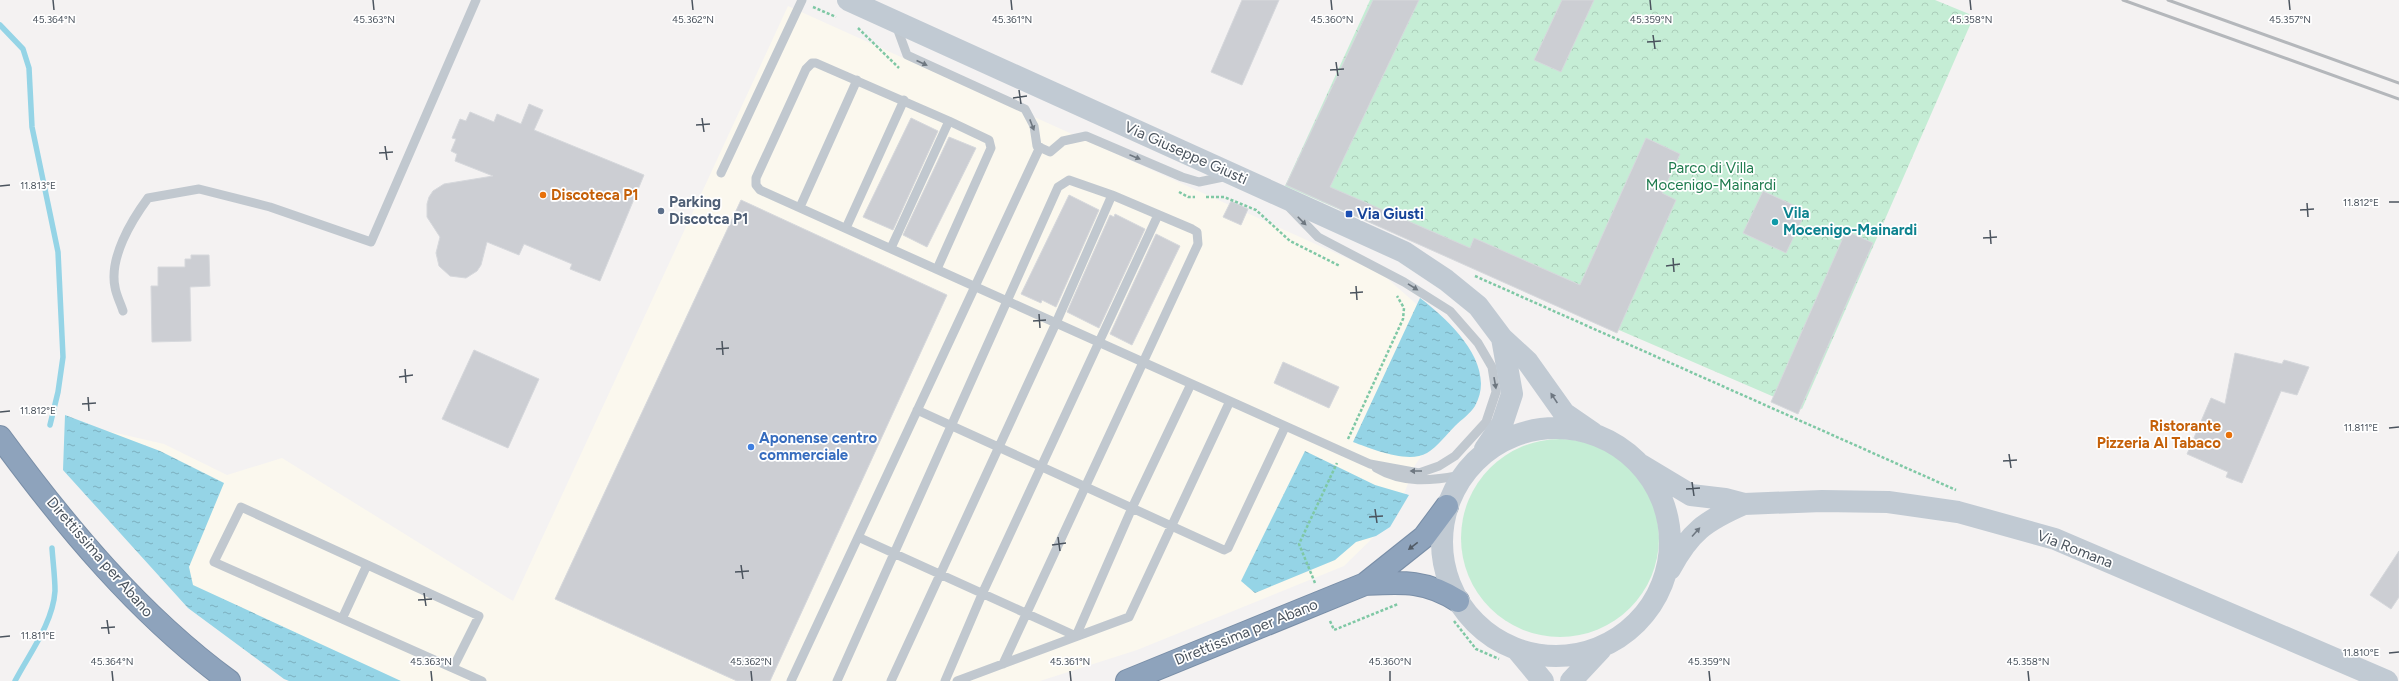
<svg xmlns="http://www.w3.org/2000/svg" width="2399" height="681" font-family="Figtree,sans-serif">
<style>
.commercial{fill:#fbf8ee}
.grass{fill:#c5edd5}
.park{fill:url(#park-crowns)}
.water{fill:url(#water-ripples)}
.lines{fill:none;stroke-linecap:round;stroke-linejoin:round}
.stream{stroke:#95d4e6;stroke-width:5.5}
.building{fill:#ccced3;stroke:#d6d8dc}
.highway-casing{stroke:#798ea7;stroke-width:24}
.path{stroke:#7fc8a5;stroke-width:2.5;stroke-dasharray:3 2;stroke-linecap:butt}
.lane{stroke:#c1c8cf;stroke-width:9}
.secondary{stroke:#c1cad3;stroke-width:22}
.highway{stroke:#8ea3bc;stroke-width:22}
.rail{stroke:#b4b7bb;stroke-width:3}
.oneway{fill:#6e7780}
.oneway2{fill:#6e7781}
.oneway3{fill:#525c67}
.ticks{fill:none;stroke:#4b545e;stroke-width:1.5}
.food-dot{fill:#e8710a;stroke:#fff;stroke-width:1.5}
.service-dot{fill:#5c6f8a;stroke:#fff;stroke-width:1.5}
.transit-dot{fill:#1a4fb4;stroke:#fff;stroke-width:1.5}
.culture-dot{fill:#0f9aa8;stroke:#fff;stroke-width:1.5}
.shop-dot{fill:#3f7fe0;stroke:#fff;stroke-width:1.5}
.labels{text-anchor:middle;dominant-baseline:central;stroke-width:3.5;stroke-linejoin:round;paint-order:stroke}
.street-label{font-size:15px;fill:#4b545e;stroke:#fff}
.park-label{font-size:15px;fill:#1f7b4e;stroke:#fff}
.food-label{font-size:15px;font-weight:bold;fill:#c56008;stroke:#fff;text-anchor:start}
.service-label{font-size:15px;font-weight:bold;fill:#4e5e75;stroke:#fff;text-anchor:start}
.culture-label{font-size:15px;font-weight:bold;fill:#0d838f;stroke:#fff;text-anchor:start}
.transit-label{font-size:15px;font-weight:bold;fill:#164399;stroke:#fff;text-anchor:start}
.shop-label{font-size:15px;font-weight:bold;fill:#366cbe;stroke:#fff;text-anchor:start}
.ticks-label{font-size:10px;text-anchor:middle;fill:#4b545e;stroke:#fff;stroke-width:3.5;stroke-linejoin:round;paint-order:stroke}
</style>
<defs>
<pattern id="park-crowns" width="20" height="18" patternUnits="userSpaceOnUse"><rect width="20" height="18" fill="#c5edd5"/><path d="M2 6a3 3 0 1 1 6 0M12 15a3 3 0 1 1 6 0" fill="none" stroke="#abcdb9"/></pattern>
<pattern id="water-ripples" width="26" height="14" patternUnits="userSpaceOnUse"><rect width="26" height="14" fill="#95d4e6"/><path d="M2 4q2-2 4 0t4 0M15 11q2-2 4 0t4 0" fill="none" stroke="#7cafbe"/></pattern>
</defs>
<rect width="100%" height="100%" fill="#f4f2f2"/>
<path class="commercial" d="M 788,6 L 1382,274 L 1437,322 L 1446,421 L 1415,465 L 1396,515 L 1344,566 L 1137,650 L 1040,681 L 305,681 L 197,614 L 68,422 L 164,444 L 227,475 L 282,458 L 513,601 Z"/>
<path class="grass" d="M1461 538a99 99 0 1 1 198 0a99 99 0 1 1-198 0Z"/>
<path class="park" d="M 1370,0 L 1935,0 L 1974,16 L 1802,409 L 1285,186 Z"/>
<path class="water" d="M 1420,298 C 1449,320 1498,365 1475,406 C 1471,413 1461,420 1455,426 C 1447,434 1437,447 1427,453 C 1408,464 1372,449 1353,442 Z
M 65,415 L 160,451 L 224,483 L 189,567 L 193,585 L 401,681 L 289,681 L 284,679 L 188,608 L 63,470 Z
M 1305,451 L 1375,485 L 1409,495 L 1390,527 L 1376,536 L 1356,542 L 1335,560 L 1255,593 L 1241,581 Z"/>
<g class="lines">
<path class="stream" d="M 0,25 L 23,49 L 29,68 L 32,127 L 58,252 L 63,357 L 58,392 L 50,425
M 15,681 C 29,654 53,623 55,591 C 55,577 53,563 52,548"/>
</g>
<path class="building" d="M 1242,0 L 1279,0 L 1242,85 L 1211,72 Z
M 1373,0 L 1419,0 L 1330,187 L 1470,248 L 1474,238 L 1580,285 L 1646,138 L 1680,154 L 1662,193 L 1676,200 L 1617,333 L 1286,185 Z
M 1562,0 L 1594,0 L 1561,72 L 1534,60 Z
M 529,104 L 543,110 L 534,130 L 644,175 L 600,281 L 570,269 L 572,264 L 524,244 L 519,255 L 487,242 L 481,265 L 477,271 L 466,278 L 450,276 L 439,266 L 436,253 L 440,237 L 427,217 L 427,204 L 429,197 L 433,191 L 444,184 L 493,176 L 455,161 L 457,154 L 451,151 L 456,139 L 452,138 L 460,119 L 466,121 L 470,112 L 494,122 L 497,114 L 521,124 Z
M 911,118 L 938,131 L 893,230 L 863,217 Z
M 949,137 L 976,148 L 927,247 L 903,235 Z
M 1763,191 L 1806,211 L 1786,253 L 1743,233 Z
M 1069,195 L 1099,210 L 1056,307 L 1042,300 L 1041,303 L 1021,294 Z
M 741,200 L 947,295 L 770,681 L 737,681 L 555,599 Z
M 1231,201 L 1248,209 L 1241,225 L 1223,217 Z
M 1115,214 L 1145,229 L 1099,328 L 1067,312 L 1110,215 L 1114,217 Z
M 1846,231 L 1873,243 L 1798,414 L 1771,402 Z
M 1156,234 L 1180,246 L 1132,345 L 1110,334 Z
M 191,255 L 209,255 L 210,286 L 190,287 L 191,341 L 152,342 L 151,286 L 158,286 L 158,267 L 185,267 L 185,259 L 191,259 Z
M 474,350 L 539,379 L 508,448 L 442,419 Z
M 2235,353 L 2282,364 L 2284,360 L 2309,367 L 2297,395 L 2281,391 L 2242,483 L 2226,477 L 2228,472 L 2187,454 L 2211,398 L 2225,404 Z
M 1283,362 L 1339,387 L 1329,408 L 1274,383 Z
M 2399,551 L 2399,597 L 2391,609 L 2370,595 Z"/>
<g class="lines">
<defs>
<path id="highway" d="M 0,437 C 66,527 139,615 229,681
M 1365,584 C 1402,582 1426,580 1458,601
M 1127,681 L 1365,584 L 1424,537 L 1447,506"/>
</defs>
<use href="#highway" class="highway-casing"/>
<path class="path" d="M 813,7 L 836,17
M 858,28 L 899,68
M 1179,192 L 1188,197 L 1195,197
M 1206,197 L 1224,197 L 1256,210 L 1290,241 L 1340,266
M 1475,276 L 1956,490
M 1348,439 L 1403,319 L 1404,308 L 1397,296
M 1315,583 L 1299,544 L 1337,463
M 1330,621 L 1334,630 L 1398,604
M 1454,621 L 1476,649 L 1499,659"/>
<path class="lane" d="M 896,25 L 907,55 L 1025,109 L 1034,126 L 1037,146 L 1050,152 L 1063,141 L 1086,136 L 1182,177 L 1199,182 L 1228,176
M 721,173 L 802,0
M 800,207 L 857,80
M 846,228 L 904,100
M 891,248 L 949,121
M 937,269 L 991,148 L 989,140 L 949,121 L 816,63 L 812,63 L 806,69 L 756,178 L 756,185 L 760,190 L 1370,464 L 1419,473 L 1439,466 L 1455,456 L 1486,422 L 1496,392 L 1492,367 L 1478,343 L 1450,311 L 1404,282 L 1318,237 L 1290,208
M 123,311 C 121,304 116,295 115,287 C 109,258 131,221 148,198 L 199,189 L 270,207 L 371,242 L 476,0
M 917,410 L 1224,550 L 1228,548 L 1285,427
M 1376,468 C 1403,484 1431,481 1462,475
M 858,537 L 1076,636 L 1132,508 L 1191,384
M 342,619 L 367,565
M 453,668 L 479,616 L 241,507 L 214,562 L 482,681
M 791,681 L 1040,147
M 837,681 L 1058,187 L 1069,180 L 1112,195 L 1192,229 L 1197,232 L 1198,244 L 1003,664
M 891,681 L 1056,323 L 1112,195
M 945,681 L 983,592 L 1158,215
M 957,681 L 1129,617 L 1230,401"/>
<path class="secondary" d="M 848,0 L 1404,252 L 1446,280 L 1478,306 L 1502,338 L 1527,361 L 1564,413 L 1593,433
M1442 542a114 114 0 1 1 228 0a114 114 0 1 1-228 0Z
M 1485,449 L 1502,424 L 1512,394 L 1502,338
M 1641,465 L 1691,495 L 1725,499 L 1744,504 L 1822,501 L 1888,502 L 1958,512 L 2055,539 L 2387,681
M 1670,569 C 1690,532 1705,521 1744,504
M 1518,651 L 1543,681
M 1571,681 L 1601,649"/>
<use href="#highway" class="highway"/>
<path class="rail" d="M 2123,0 L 2399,99
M 2168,0 L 2399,83"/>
</g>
<defs><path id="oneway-solid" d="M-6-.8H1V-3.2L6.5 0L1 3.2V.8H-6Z"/></defs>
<g class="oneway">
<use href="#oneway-solid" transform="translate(922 63) rotate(25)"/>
<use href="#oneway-solid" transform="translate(1032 125) rotate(69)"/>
<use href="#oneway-solid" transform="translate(1135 157) rotate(23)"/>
<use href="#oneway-solid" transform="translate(1302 221) rotate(45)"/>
<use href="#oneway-solid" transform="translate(1413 287) rotate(32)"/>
<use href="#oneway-solid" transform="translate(1495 383) rotate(80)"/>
<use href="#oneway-solid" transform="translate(1416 471) rotate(-180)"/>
</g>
<g class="oneway2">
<use href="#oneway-solid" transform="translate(1554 398) rotate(-124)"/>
<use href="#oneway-solid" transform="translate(1696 532) rotate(-48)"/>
</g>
<use class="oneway3" href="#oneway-solid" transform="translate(1413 546) rotate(142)"/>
<path class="ticks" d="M 53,0 L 54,10M 373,0 L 374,10M 692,0 L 693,10M 1011,0 L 1012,10M 1331,0 L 1332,10M 1650,0 L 1651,10M 1970,0 L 1971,10M 2289,0 L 2290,10M 1653,35 L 1655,49M 1647,42 L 1661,41M 1336,62 L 1338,76M 1330,70 L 1344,69M 1019,90 L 1021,104M 1013,98 L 1027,96M 702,118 L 704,132M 696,125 L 710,124M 385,146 L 387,160M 379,153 L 393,152M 0,186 L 10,185M 2389,202 L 2399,202M 2307,203 L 2308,217M 2300,210 L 2314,209M 1990,230 L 1991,244M 1983,238 L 1997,237M 1673,258 L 1674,272M 1666,266 L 1680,264M 1356,286 L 1357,300M 1350,293 L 1363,292M 1039,314 L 1040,328M 1033,321 L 1046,320M 722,341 L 723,355M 716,349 L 729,348M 405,369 L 406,383M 399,377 L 413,375M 88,397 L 89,411M 82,404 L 96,403M 0,412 L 10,411M 2389,428 L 2399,427M 2009,454 L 2011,468M 2003,461 L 2017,460M 1692,482 L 1694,496M 1686,489 L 1700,488M 1375,509 L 1377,523M 1369,517 L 1383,516M 1058,537 L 1060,551M 1052,545 L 1066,543M 741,565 L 743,579M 735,572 L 749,571M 424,593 L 426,606M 418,600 L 432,599M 107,620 L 109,634M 101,628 L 115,627M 0,637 L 10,636M 2389,653 L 2399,652M 112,671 L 113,681M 431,671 L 432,681M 751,671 L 752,681M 1070,671 L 1071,681M 1390,671 L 1390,681M 1709,671 L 1710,681M 2028,671 L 2029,681"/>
<g class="food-dot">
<circle cx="543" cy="195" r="4"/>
<circle cx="2229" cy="435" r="4"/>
</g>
<circle class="service-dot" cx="661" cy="211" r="4"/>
<rect class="transit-dot" x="1345" y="210" width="8" height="8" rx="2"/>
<circle class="culture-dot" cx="1775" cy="222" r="4"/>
<circle class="shop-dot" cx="751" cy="447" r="4"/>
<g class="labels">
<g class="street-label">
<text transform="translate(1186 153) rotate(24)">Via Giuseppe Giusti</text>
<text transform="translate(2075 549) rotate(21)">Via Romana</text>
<text transform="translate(100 557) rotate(49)">Direttissima per Abano</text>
<text transform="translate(1246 632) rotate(-22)">Direttissima per Abano</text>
</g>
<g class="park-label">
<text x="1711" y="168">Parco di Villa<tspan x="1711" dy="17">Mocenigo-Mainardi</tspan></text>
</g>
<g class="food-label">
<text x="551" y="195">Discoteca P1</text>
<text x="2221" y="426" text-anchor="end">Ristorante<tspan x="2221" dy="17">Pizzeria Al Tabaco</tspan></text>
</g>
<g class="service-label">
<text x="669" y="202">Parking<tspan x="669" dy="17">Discotca P1</tspan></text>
</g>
<g class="culture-label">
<text x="1783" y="213">Vila<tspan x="1783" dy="17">Mocenigo-Mainardi</tspan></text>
</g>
<g class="transit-label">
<text x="1357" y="214">Via Giusti</text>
</g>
<g class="shop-label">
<text x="759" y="438">Aponense centro<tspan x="759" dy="17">commerciale</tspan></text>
</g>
</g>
<g class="ticks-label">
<text x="54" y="23">45.364°N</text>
<text x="374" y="23">45.363°N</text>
<text x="693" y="23">45.362°N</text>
<text x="1012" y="23">45.361°N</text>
<text x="1332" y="23">45.360°N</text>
<text x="1651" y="23">45.359°N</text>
<text x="1971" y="23">45.358°N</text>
<text x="2290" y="23">45.357°N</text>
<text x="38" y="189">11.813°E</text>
<text x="2361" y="206">11.812°E</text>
<text x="38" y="414">11.812°E</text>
<text x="2361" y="431">11.811°E</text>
<text x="38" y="639">11.811°E</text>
<text x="2361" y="656">11.810°E</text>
<text x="112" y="665">45.364°N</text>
<text x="431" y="665">45.363°N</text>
<text x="751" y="665">45.362°N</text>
<text x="1070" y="665">45.361°N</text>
<text x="1390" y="665">45.360°N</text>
<text x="1709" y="665">45.359°N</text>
<text x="2028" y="665">45.358°N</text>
</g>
</svg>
